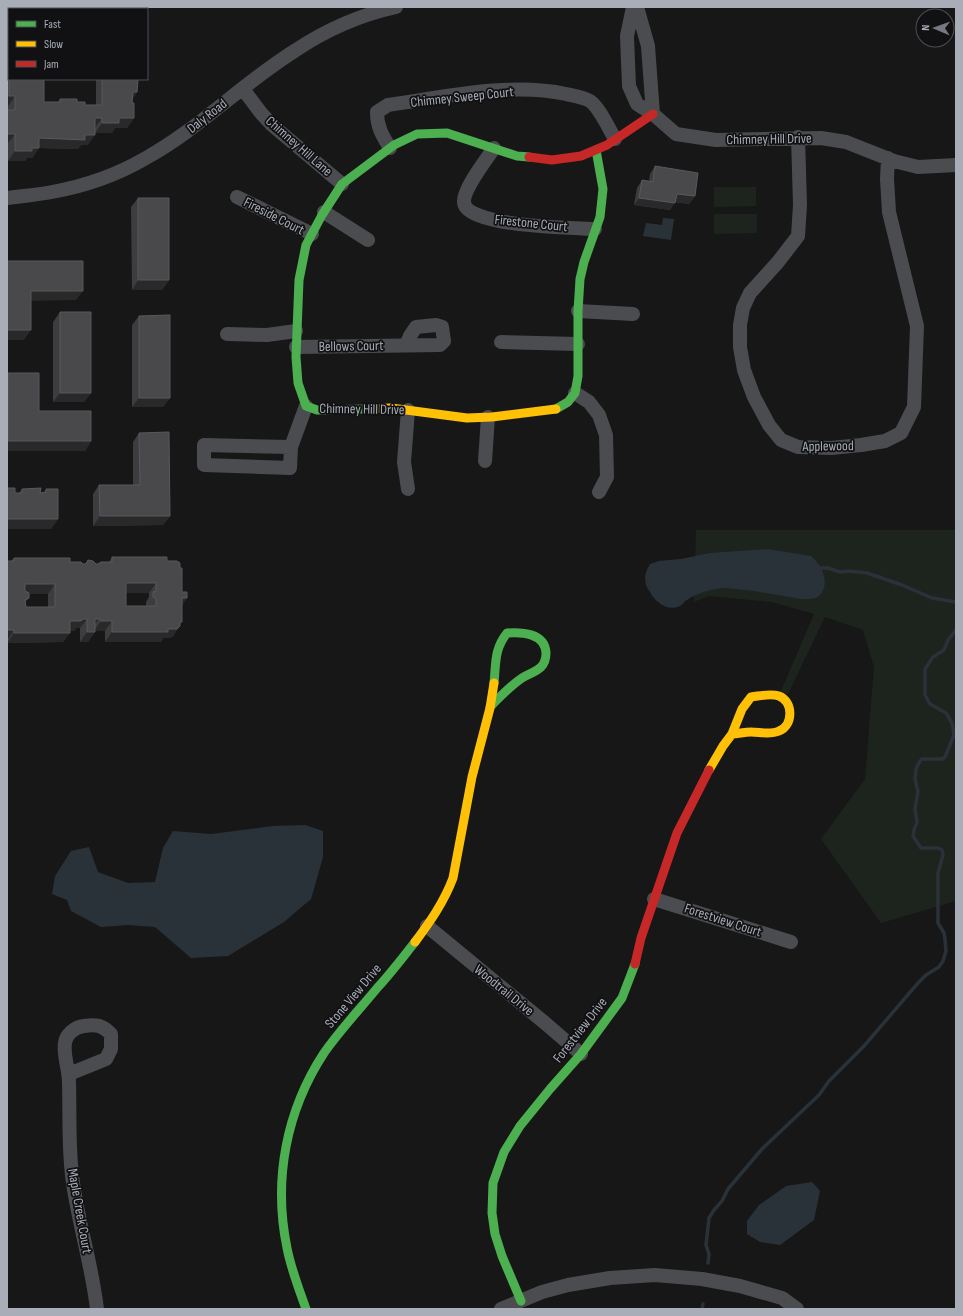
<svg xmlns="http://www.w3.org/2000/svg" width="963" height="1316" font-family="'Sofia Sans Condensed',sans-serif">
<style>
.green{fill:#1d241e}
.water{fill:#2a3239}
.lines{fill:none;stroke-linecap:round;stroke-linejoin:round}
.stream{stroke:#2a3239;stroke-width:3.5}
.street{stroke:#4b4c50;stroke-width:14}
.fast{stroke:#4caf50;stroke-width:9}
.slow{stroke:#ffc107;stroke-width:9}
.jam{stroke:#c62828;stroke-width:9}
.wall{fill:#3d3d3f;fill-rule:evenodd}
.shaded-wall{fill:#29292a}
.building{fill:#49494c;stroke:#58595d;fill-rule:evenodd}
.labels{text-anchor:middle;dominant-baseline:central;stroke-width:3.5;stroke-linejoin:round;paint-order:stroke}
.street-label{font-size:14px;fill:#a8adb8;stroke:#111113}
</style>
<rect width="100%" height="100%" fill="#171717"/>
<path class="green" d="M 714,187 L 756,187 L 756,206 L 714,207 Z
M 714,214 L 757,214 L 757,233 L 714,234 Z
M 696,530 L 956,530 L 956,901 L 881,923 L 821,839 L 865,779 L 874,667 L 863,630 L 825,617 L 788,694 L 781,691 L 814,614 L 771,602 L 709,596 L 694,602 Z"/>
<path class="water" d="M 663,218 L 674,219 L 671,240 L 643,236 L 646,223 L 662,225 Z
M 767,549 L 811,556 C 822,565 831,584 819,596 C 814,600 806,599 800,599 C 776,595 748,589 725,588 C 713,588 697,593 687,600 C 684,601 683,604 680,606 C 668,612 655,602 650,592 C 643,583 644,574 650,564 L 659,561 L 681,559 L 710,553 Z
M 305,825 L 323,831 L 323,857 L 311,899 L 284,922 L 228,956 L 191,958 L 155,927 L 128,925 L 101,927 L 71,911 L 67,900 L 52,894 L 55,876 L 71,851 L 89,847 L 98,872 L 128,883 L 155,882 L 163,848 L 173,831 L 211,834 L 273,826 Z
M 812,1182 L 820,1191 L 814,1220 L 780,1245 L 760,1242 L 747,1234 L 747,1221 L 759,1205 L 786,1186 Z"/>
<g class="lines">
<path class="stream" d="M 818,568 L 828,568 L 840,572 L 849,571 L 867,573 L 902,585 L 932,598 L 956,602
M 708,1263 L 709,1254 L 706,1245 L 709,1218 L 714,1210 L 722,1201 L 728,1189 L 762,1149 L 819,1095 L 829,1081 L 864,1046 L 918,983 L 926,975 L 939,967 L 943,961 L 946,951 L 945,939 L 944,933 L 938,923 L 938,873 L 943,855 L 942,850 L 938,848 L 921,848 L 913,836 L 914,830 L 917,822 L 915,809 L 918,792 L 915,779 L 916,769 L 920,761 L 922,759 L 942,759 L 945,757 L 954,735 L 952,723 L 946,713 L 930,704 L 925,695 L 925,669 L 933,657 L 944,650 L 948,640 L 956,630
M 702,1309 L 703,1304"/>
<path class="street" d="M 633,7 L 627,36 L 629,86 L 637,104 L 653,114 L 676,134 L 716,140 L 821,138 L 846,142 L 894,161 L 918,167 L 956,165
M 637,7 L 648,46 L 653,114
M 243,89 L 261,113 L 272,125 L 342,184
M 798,137 L 800,205 L 798,236 L 778,262 L 750,293 L 743,308 L 740,325 L 740,347 L 744,370 L 754,397 L 769,425 L 781,440 L 798,447 L 831,448 L 861,445 L 885,441 L 901,433 L 914,407 L 917,326 L 889,212 L 887,179 L 888,158
M 390,148 C 382,135 377,127 377,112 L 388,105 C 444,97 510,82 566,94 C 574,96 583,97 590,101 C 599,107 609,129 615,139
M 494,148 C 486,160 464,188 464,201 C 462,227 576,228 595,229
M 237,197 L 312,234
M 7,198 C 22,196 37,195 52,192 C 85,186 117,175 146,158 C 200,128 243,83 296,50 C 326,30 360,15 396,7
M 324,212 L 368,240
M 578,311 L 633,314
M 227,334 L 267,335 L 296,331
M 501,342 L 578,344
M 296,347 L 440,345 L 444,341 L 442,327 L 436,325 L 416,327 L 410,336 L 406,345
M 575,393 L 589,402 L 599,415 L 606,435 L 607,477 L 599,492
M 408,410 L 404,462 L 408,489
M 291,447 L 290,468 L 204,465 L 204,445 L 291,447 L 306,406
M 485,461 L 488,417
M 654,899 L 791,942
M 427,926 L 545,1023 L 581,1054
M 69,1074 L 106,1059 L 111,1049 L 111,1034 C 102,1025 96,1024 84,1026 C 75,1027 66,1034 65,1043 C 63,1056 69,1069 69,1082 C 70,1116 68,1150 73,1183 C 79,1225 92,1266 97,1309
M 501,1309 L 542,1292 L 568,1285 L 610,1278 L 655,1275 L 702,1279 L 740,1286 L 782,1298 L 797,1309"/>
<path class="fast" d="M 368,409 L 317,410 L 306,406 L 298,383 L 296,357 L 299,280 L 306,245 L 322,215 L 342,184 L 394,145 L 417,134 L 447,133 L 517,156 L 529,157
M 556,409 L 568,402 L 575,393 L 578,376 L 578,311 L 580,279 L 584,262 L 600,217 L 603,189 L 596,150
M 490,707 C 500,697 510,686 522,678 C 528,674 536,672 541,667 C 545,663 546,658 546,653 C 545,633 522,632 507,633 C 494,649 496,664 494,683
M 521,1301 L 502,1256 L 495,1234 L 492,1213 L 493,1183 L 504,1152 L 520,1126 L 550,1089 L 581,1054 L 622,998 L 635,964
M 306,1309 C 299,1289 291,1269 287,1248 C 273,1180 286,1111 324,1053 C 340,1030 360,1009 378,987 C 391,973 403,957 415,942"/>
<path class="slow" d="M 368,409 L 391,408 L 467,418 L 492,417 L 556,409
M 709,770 L 723,746 L 732,734 L 742,709 L 751,697 C 760,696 770,693 779,696 C 794,702 793,726 779,731 C 770,735 760,732 751,732 C 744,732 738,734 732,734
M 415,942 C 430,922 444,902 453,878 L 472,777 L 490,708 L 494,683"/>
<path class="jam" d="M 529,157 L 552,160 L 581,156 L 607,145 L 653,114
M 635,964 L 641,938 L 677,833 L 709,770"/>
</g>
<path class="wall" d="M 9,29 L 9,79 L 44,102 L 58,102 L 60,99 L 77,102 L 85,105 L 96,105 L 96,79 L 138,79 L 137,92 L 132,99 L 134,118 L 127,128 L 115,128 L 112,133 L 95,133 L 95,128 L 88,145 L 81,145 L 78,149 L 39,148 L 32,158 L 27,158 L 25,161 L 8,161 L 7,110 L 8,110 L 8,106 L 7,106 L 7,69 L 8,67 Z
M 655,166 L 695,196 L 689,204 L 675,202 L 670,210 L 634,205 L 637,188 L 642,180 L 649,181 L 650,174 Z
M 138,198 L 169,280 L 162,290 L 132,290 L 131,207 Z
M 60,312 L 91,393 L 84,402 L 53,402 L 53,322 Z
M 139,316 L 170,398 L 163,407 L 132,407 L 132,325 Z
M 8,373 L 39,411 L 91,441 L 85,451 L 7,451 L 7,375 Z
M 139,433 L 170,516 L 163,525 L 93,526 L 93,494 L 99,485 L 133,485 L 133,442 Z
M 22,489 L 40,493 L 44,493 L 46,489 L 58,519 L 51,529 L 15,493 L 19,493 Z
M 112,557 L 167,561 L 182,605 L 180,625 L 173,636 L 170,638 L 163,638 L 161,642 L 105,642 L 105,631 L 95,631 L 95,632 L 88,642 L 80,642 L 80,628 L 76,628 L 74,631 L 70,631 L 70,633 L 63,642 L 7,643 L 7,561 L 11,561 L 14,558 L 70,562 L 83,564 L 85,564 L 88,560 L 96,564 L 98,564 L 109,562 ZM 126,593 L 149,593 L 149,597 L 146,602 L 146,606 L 126,606 ZM 29,594 L 48,594 L 48,607 L 26,607 L 25,602 L 29,598 Z"/>
<path class="shaded-wall" d="M 7,53 L 9,53 L 9,62 L 8,63 L 7,63 Z
M 133,92 L 137,92 L 131,102 Z
M 9,96 L 15,96 L 8,106 L 7,106 L 7,99 Z
M 95,118 L 102,118 L 95,128 Z
M 119,118 L 134,118 L 127,128 L 115,128 L 112,133 L 95,133 L 102,123 Z
M 7,134 L 15,134 L 8,143 L 7,143 Z
M 85,135 L 95,135 L 88,145 L 81,145 L 78,149 L 39,148 L 32,158 L 27,158 L 25,161 L 8,161 L 15,151 L 39,138 Z
M 677,194 L 695,196 L 689,204 L 671,201 Z
M 639,198 L 675,203 L 670,210 L 634,205 Z
M 138,280 L 169,280 L 162,290 L 132,290 Z
M 31,291 L 83,291 L 76,300 L 24,301 Z
M 7,330 L 31,330 L 24,340 L 7,340 Z
M 60,393 L 91,393 L 84,402 L 53,402 Z
M 139,398 L 170,398 L 163,407 L 132,407 Z
M 8,441 L 91,441 L 85,451 L 7,451 L 7,443 Z
M 100,516 L 170,516 L 163,525 L 93,526 Z
M 7,519 L 58,519 L 51,529 L 7,529 Z
M 126,583 L 156,583 L 149,593 L 120,593 Z
M 25,584 L 55,584 L 48,594 L 19,594 Z
M 182,598 L 187,598 L 181,607 Z
M 83,619 L 87,619 L 80,628 L 76,628 L 74,631 L 63,631 L 70,621 Z
M 95,619 L 99,619 L 92,628 Z
M 101,621 L 112,621 L 105,631 L 94,631 Z
M 180,622 L 182,622 L 177,629 L 180,626 L 173,636 L 170,638 L 163,638 L 161,642 L 105,642 L 112,632 L 168,629 Z
M 7,630 L 14,630 L 8,639 L 7,639 Z
M 87,632 L 95,632 L 88,642 L 80,642 Z
M 14,633 L 70,633 L 63,642 L 7,643 Z"/>
<path class="building" d="M 7,29 L 9,29 L 9,53 L 7,53 Z
M 9,79 L 44,79 L 44,102 L 60,102 L 60,99 L 77,99 L 77,102 L 85,102 L 85,105 L 102,105 L 102,79 L 138,79 L 137,92 L 133,92 L 132,103 L 134,103 L 134,118 L 119,118 L 119,123 L 102,123 L 102,118 L 95,118 L 95,135 L 85,135 L 85,140 L 39,138 L 39,148 L 32,148 L 32,151 L 15,151 L 15,134 L 7,134 L 7,110 L 15,110 L 15,96 L 9,96 Z
M 655,166 L 698,173 L 695,196 L 677,194 L 675,203 L 639,198 L 642,180 L 653,182 Z
M 138,198 L 169,198 L 169,280 L 138,280 Z
M 7,261 L 83,261 L 83,291 L 31,291 L 31,330 L 7,330 Z
M 60,312 L 91,312 L 91,393 L 60,393 Z
M 170,315 L 170,398 L 139,398 L 139,316 Z
M 8,373 L 39,373 L 39,411 L 91,411 L 91,441 L 8,441 Z
M 169,432 L 170,516 L 100,516 L 99,485 L 140,485 L 139,433 Z
M 7,488 L 15,488 L 15,493 L 22,493 L 22,489 L 41,488 L 40,493 L 46,492 L 46,489 L 58,489 L 58,519 L 7,519 Z
M 112,557 L 167,557 L 167,561 L 177,561 L 180,563 L 180,568 L 182,568 L 182,592 L 187,592 L 187,598 L 182,598 L 182,622 L 180,622 L 180,626 L 177,629 L 168,629 L 168,632 L 112,632 L 112,621 L 101,621 L 99,619 L 95,619 L 95,632 L 87,632 L 87,619 L 83,619 L 81,621 L 70,621 L 70,633 L 14,633 L 14,630 L 7,630 L 7,561 L 14,561 L 14,558 L 70,558 L 70,562 L 81,562 L 83,564 L 86,564 L 88,560 L 93,561 L 96,564 L 98,564 L 101,562 L 112,562 ZM 126,583 L 156,583 L 156,591 L 153,592 L 153,597 L 156,599 L 156,606 L 126,606 ZM 25,584 L 55,584 L 55,607 L 26,607 L 25,600 L 29,598 L 29,593 L 25,591 Z"/>
<g class="labels">
<g class="street-label">
<text transform="translate(462 97) rotate(-6)">Chimney Sweep Court</text>
<text transform="translate(207 116) rotate(-38)">Daly Road</text>
<text transform="translate(769 139) rotate(-1)">Chimney Hill Drive</text>
<text transform="translate(299 146) rotate(41)">Chimney Hill Lane</text>
<text transform="translate(274 216) rotate(27)">Fireside Court</text>
<text transform="translate(531 223) rotate(6)">Firestone Court</text>
<text transform="translate(351 346) rotate(-1)">Bellows Court</text>
<text transform="translate(362 409) rotate(1)">Chimney Hill Drive</text>
<text transform="translate(828 446) rotate(-1)">Applewood</text>
<text transform="translate(723 920) rotate(18)">Forestview Court</text>
<text transform="translate(504 990) rotate(39)">Woodtrail Drive</text>
<text transform="translate(353 996) rotate(-50)">Stone View Drive</text>
<text transform="translate(580 1030) rotate(-52)">Forestview Drive</text>
<text transform="translate(80 1211) rotate(80)">Maple Creek Court</text>
</g>
</g>
<rect width="963" height="1316" fill="none" stroke="#a8adb8" stroke-width="16"/>
<rect x="8" y="8" width="140" height="72" fill="#111113" stroke="#4d4f55"/>
<rect x="16" y="21" width="20" height="6" fill="#4caf50" stroke="#4d4f55"/>
<text x="44" y="28" font-size="12" fill="#a8adb8">Fast</text>
<rect x="16" y="41" width="20" height="6" fill="#ffc107" stroke="#4d4f55"/>
<text x="44" y="48" font-size="12" fill="#a8adb8">Slow</text>
<rect x="16" y="61" width="20" height="6" fill="#c62828" stroke="#4d4f55"/>
<text x="44" y="68" font-size="12" fill="#a8adb8">Jam</text>
<g transform="translate(935 28) rotate(272)"><circle r="19" fill="#111113" stroke="#4d4f55"/>
<path d="M0-3L7 15L0 10L-7 15Z" fill="#757880"/>
<text y="-6" font-size="11" font-weight="bold" text-anchor="middle" fill="#a8adb8">N</text>
</g>
</svg>
